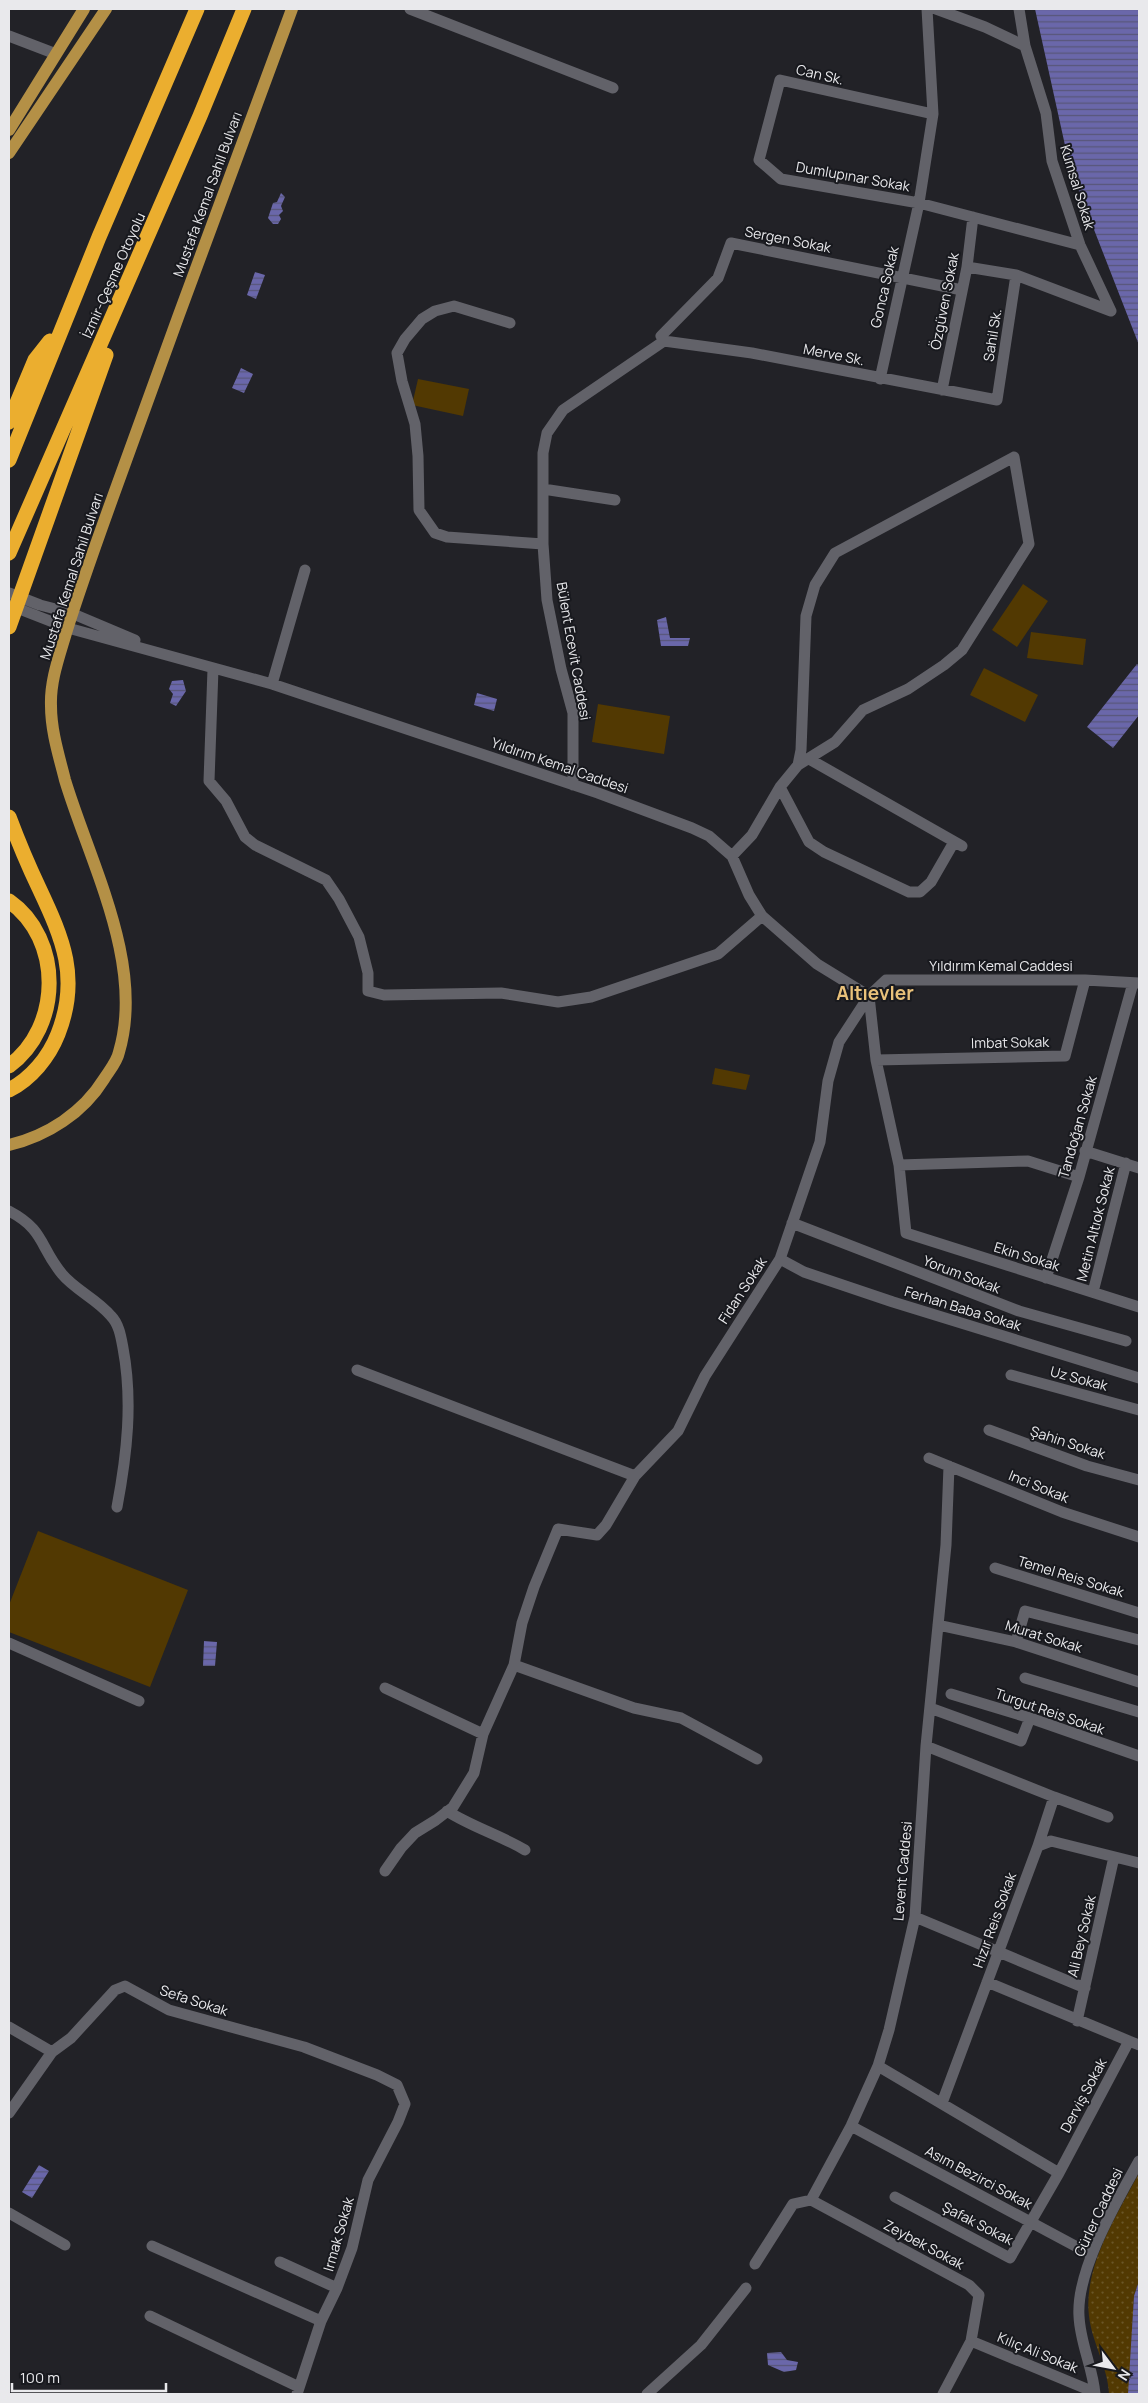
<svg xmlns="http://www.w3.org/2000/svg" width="1148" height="2403" font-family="Manrope,sans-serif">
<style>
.grass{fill:url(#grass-dots)}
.pitch{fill:#523902}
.water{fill:url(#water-rules)}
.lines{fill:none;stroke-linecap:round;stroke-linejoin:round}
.minor{stroke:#626269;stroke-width:11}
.major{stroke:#b49046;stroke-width:12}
.highway{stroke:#ebae2f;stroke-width:15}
.labels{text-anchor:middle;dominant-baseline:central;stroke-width:4;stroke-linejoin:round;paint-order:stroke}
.street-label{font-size:14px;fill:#e9e9ec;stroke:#18191e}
.district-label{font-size:19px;font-weight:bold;fill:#e9c17a;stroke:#18191e}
</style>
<defs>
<pattern id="grass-dots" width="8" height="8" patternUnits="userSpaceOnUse" patternTransform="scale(1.25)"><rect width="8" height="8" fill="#523902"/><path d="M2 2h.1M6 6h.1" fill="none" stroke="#6b5627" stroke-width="1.8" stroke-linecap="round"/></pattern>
<pattern id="water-rules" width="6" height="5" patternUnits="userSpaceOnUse" patternTransform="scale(1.25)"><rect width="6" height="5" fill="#6a67aa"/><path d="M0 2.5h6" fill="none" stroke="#585678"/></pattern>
</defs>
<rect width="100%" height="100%" fill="#222227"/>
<path class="grass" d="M 1139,2173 L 1139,2281 L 1134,2296 L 1129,2391 L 1128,2394 L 1109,2394 C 1108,2367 1092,2343 1089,2316 C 1083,2267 1117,2215 1139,2173 Z"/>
<path class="pitch" d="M 418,379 L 469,389 L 463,416 L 412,405 Z
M 1023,584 L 1048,601 L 1017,647 L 992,630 Z
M 1031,632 L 1086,639 L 1083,665 L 1027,658 Z
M 984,668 L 1038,695 L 1025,722 L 970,695 Z
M 598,704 L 670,716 L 664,754 L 592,742 Z
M 715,1068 L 750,1075 L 746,1090 L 712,1084 Z
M 38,1531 L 188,1590 L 150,1687 L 9,1632 L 9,1605 Z"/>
<path class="water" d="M 1035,9 L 1139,9 L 1139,345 L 1070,168 Z
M 281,193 L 285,197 L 281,206 L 283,211 L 279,215 L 281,219 L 278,224 L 273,224 L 268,218 L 273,203 L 277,202 Z
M 255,272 L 265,275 L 256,299 L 247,295 Z
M 241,368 L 253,374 L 244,393 L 232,388 Z
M 666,617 L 670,638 L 690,638 L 688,646 L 661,646 L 657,620 Z
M 1137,664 L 1139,666 L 1139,715 L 1113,748 L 1087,727 Z
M 183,680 L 186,691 L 176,706 L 170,703 L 173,694 L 169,689 L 172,681 Z
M 477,693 L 497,699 L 494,711 L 474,705 Z
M 204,1641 L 217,1642 L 215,1666 L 203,1666 Z
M 39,2165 L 49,2171 L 32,2198 L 22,2192 Z
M 1139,2281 L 1139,2394 L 1128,2394 L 1134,2296 Z
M 781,2352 L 787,2360 L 798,2362 L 796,2370 L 784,2372 L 768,2365 L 767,2353 Z"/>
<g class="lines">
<path class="minor" d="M 410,9 L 613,88
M 936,9 L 985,27 L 1025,46
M 1019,9 L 1025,46 L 1046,113 L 1052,161 L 1080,245 L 1111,311
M 9,36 L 56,54
M 933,114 L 780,80 L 759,160 L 781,179 L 919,203 L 1080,245
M 967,267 L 1016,275 L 1111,311
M 510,323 L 454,306 L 435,311 L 422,319 L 405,339 L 397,353 L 402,381 L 415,424 L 418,456 L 419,510 L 435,533 L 447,537 L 543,544
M 664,341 L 752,353 L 997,400 L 1016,275
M 664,341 L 661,336 L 718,278 L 731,243 L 962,290
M 880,379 L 919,203 L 933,114 L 927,9
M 942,390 L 967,267 L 973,217
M 543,489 L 615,500
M 9,593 L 40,605 L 71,613 L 135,640
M 9,605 L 68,628 L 272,684 L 598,793 L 692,828 L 709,836 L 732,856 L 749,895 L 762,916 L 817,964 L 869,996
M 213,669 L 209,781 L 226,801 L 245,837 L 255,845 L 326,880 L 339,899 L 359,937 L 368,973 L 368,991 L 384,995 L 501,993 L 558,1002 L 591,997 L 718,954 L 762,916
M 272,684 L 305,570
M 809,759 L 962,846
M 573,785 L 573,713 L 561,669 L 547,600 L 543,544 L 543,453 L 547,433 L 563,410 L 664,341
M 780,787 L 809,842 L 824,852 L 909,892 L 920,892 L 931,882 L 954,842
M 732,856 L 752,835 L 780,787 L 798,765 L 835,742 L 863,710 L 908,689 L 944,665 L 962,650 L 1029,544 L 1014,457 L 835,553 L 815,585 L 806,616 L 801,750 L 798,765
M 869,996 L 876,1060 L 899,1165 L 906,1233 L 1139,1307
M 876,1060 L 1065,1056 L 1085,980
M 1085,1151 L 1139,1168
M 899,1165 L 1028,1161 L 1079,1177
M 9,1211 C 45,1230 39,1246 62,1274 C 75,1290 97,1299 111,1316 C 119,1324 121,1337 123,1348 C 133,1401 127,1454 117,1507
M 792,1223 L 1019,1311 L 1126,1341
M 780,1259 L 804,1272 L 893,1302 L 1139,1378
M 1046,1278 L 1079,1177 L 1133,983
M 1093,1292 L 1126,1163
M 357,1370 L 635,1476
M 1011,1375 L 1139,1410
M 989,1430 L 1087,1466 L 1139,1480
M 929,1458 L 1062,1512 L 1139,1537
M 995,1568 L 1139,1613
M 938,1625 L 1016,1642 L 1139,1682
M 1016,1642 L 1025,1611 L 1139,1640
M 9,1643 L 139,1701
M 514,1665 L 634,1708 L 681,1718 L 757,1759
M 1025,1678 L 1139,1712
M 385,1688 L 483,1734
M 951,1694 L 1030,1718 L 1139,1756
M 930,1708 L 1021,1741 L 1030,1718
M 926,1746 L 1054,1797 L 1038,1846
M 1054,1797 L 1108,1817
M 447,1811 C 472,1827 500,1835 525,1850
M 385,1871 L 401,1848 L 415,1833 L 436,1820 L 453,1807 L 474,1773 L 483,1734 L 514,1665 L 522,1623 L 534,1587 L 558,1529 L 597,1535 L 606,1525 L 635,1476 L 678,1431 L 705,1376 L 780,1259 L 820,1142 L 828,1081 L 839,1042 L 869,996 L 886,980 L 1085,980 L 1139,983
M 915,1917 L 1085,1988
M 987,1982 L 1129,2041
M 1077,2021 L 1114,1857
M 9,2027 L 52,2052 L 71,2038 L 115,1990 L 125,1986 L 169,2010 L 304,2047 L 377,2075 L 397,2085 L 405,2104 L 398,2122 L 368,2180 L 352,2248 L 337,2288 L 321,2321 L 297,2394
M 878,2066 L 1059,2173
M 942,2103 L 1038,1846 L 1051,1841 L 1139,1863
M 9,2113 L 52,2052
M 851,2126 L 1092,2255
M 895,2197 L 1010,2258 L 1059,2173 L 1129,2041 L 1139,2045
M 811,2200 L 969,2285 L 979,2295 L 971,2341 L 943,2394
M 9,2213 L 65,2245
M 152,2246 L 321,2321
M 280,2262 L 337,2288
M 755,2264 L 793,2204 L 811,2200 L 851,2126 L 878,2066 L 889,2030 L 915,1917 L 926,1746 L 946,1545 L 949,1466
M 150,2316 L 299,2387
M 971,2341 L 1094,2392
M 647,2394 L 701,2345 L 746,2288
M 1095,2394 C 1093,2368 1080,2343 1079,2316 C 1076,2270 1117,2201 1139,2161"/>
<path class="major" d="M 9,130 L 84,9
M 9,153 L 106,9
M 9,1145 C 47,1136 83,1113 104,1079 C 109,1071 117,1062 119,1052 C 145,964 90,863 65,780 C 59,756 51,731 51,706 C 50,681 59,657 66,633 C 81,585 98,538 115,491 C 173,330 232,169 292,9"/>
<path class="highway" d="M 9,422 L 35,360 L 50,341
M 9,460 L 99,237 L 197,9
M 9,553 L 200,116 L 244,9
M 9,627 L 106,355
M 9,817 C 18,841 28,865 39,888 C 63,939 80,978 58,1034 C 49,1057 31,1079 9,1090
M 9,901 C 63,939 62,1027 9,1066"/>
</g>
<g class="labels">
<g class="street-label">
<text transform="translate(820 74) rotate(13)">Can Sk.</text>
<text transform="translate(853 176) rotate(10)">Dumlupınar Sokak</text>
<text transform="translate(1078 187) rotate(73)">Kumsal Sokak</text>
<text transform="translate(207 194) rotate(-70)">Mustafa Kemal Sahil Bulvarı</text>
<text transform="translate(788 239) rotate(11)">Sergen Sokak</text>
<text transform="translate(113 275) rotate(-66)">İzmir-Çeşme Otoyolu</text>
<text transform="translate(884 287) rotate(-77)">Gonca Sokak</text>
<text transform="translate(944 301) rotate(-79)">Özgüven Sokak</text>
<text transform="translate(992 335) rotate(-81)">Sahil Sk.</text>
<text transform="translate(834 354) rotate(11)">Merve Sk.</text>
<text transform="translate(71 576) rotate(-72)">Mustafa Kemal Sahil Bulvarı</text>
<text transform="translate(574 651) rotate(80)">Bülent Ecevit Caddesi</text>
<text transform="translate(560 765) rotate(19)">Yıldırım Kemal Caddesi</text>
<text x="1001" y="965">Yıldırım Kemal Caddesi</text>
<text transform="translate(1010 1042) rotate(-1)">Imbat Sokak</text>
<text transform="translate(1077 1127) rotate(-74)">Tandoğan Sokak</text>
<text transform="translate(1095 1224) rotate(-76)">Metin Altıok Sokak</text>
<text transform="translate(1027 1256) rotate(17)">Ekin Sokak</text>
<text transform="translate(962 1274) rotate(21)">Yorum Sokak</text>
<text transform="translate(742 1290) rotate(-57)">Fidan Sokak</text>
<text transform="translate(963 1308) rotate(17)">Ferhan Baba Sokak</text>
<text transform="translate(1079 1378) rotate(15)">Uz Sokak</text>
<text transform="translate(1068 1442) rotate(18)">Şahin Sokak</text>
<text transform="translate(1039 1486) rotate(22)">Inci Sokak</text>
<text transform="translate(1071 1576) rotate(17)">Temel Reis Sokak</text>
<text transform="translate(1044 1636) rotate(17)">Murat Sokak</text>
<text transform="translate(1050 1711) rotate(19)">Turgut Reis Sokak</text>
<text transform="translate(902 1871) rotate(-85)">Levent Caddesi</text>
<text transform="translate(994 1920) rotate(-70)">Hızır Reis Sokak</text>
<text transform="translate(1081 1936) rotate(-77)">Ali Bey Sokak</text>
<text transform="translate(194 2000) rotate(18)">Sefa Sokak</text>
<text transform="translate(1083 2095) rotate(-62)">Derviş Sokak</text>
<text transform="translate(979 2177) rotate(28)">Asım Bezirci Sokak</text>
<text transform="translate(1098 2212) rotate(-65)">Gürler Caddesi</text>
<text transform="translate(978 2223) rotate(27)">Şafak Sokak</text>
<text transform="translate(338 2234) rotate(-74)">Irmak Sokak</text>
<text transform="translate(924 2244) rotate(28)">Zeybek Sokak</text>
<text transform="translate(1038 2352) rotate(22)">Kılıç Ali Sokak</text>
</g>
<g class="district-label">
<text x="875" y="993">Altıevler</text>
</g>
</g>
<rect width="1148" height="2403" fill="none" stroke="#e9e9ec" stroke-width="20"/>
<g transform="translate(1113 2368) rotate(122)" stroke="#18191e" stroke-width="4" paint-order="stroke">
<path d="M0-4L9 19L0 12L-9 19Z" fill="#e9e9ec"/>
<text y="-8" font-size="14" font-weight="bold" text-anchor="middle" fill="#e9e9ec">N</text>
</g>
<path d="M12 2383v8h154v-8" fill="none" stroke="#e9e9ec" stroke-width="2.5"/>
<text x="20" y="2383" font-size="15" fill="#e9e9ec" stroke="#18191e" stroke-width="4" paint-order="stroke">100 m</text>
</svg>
